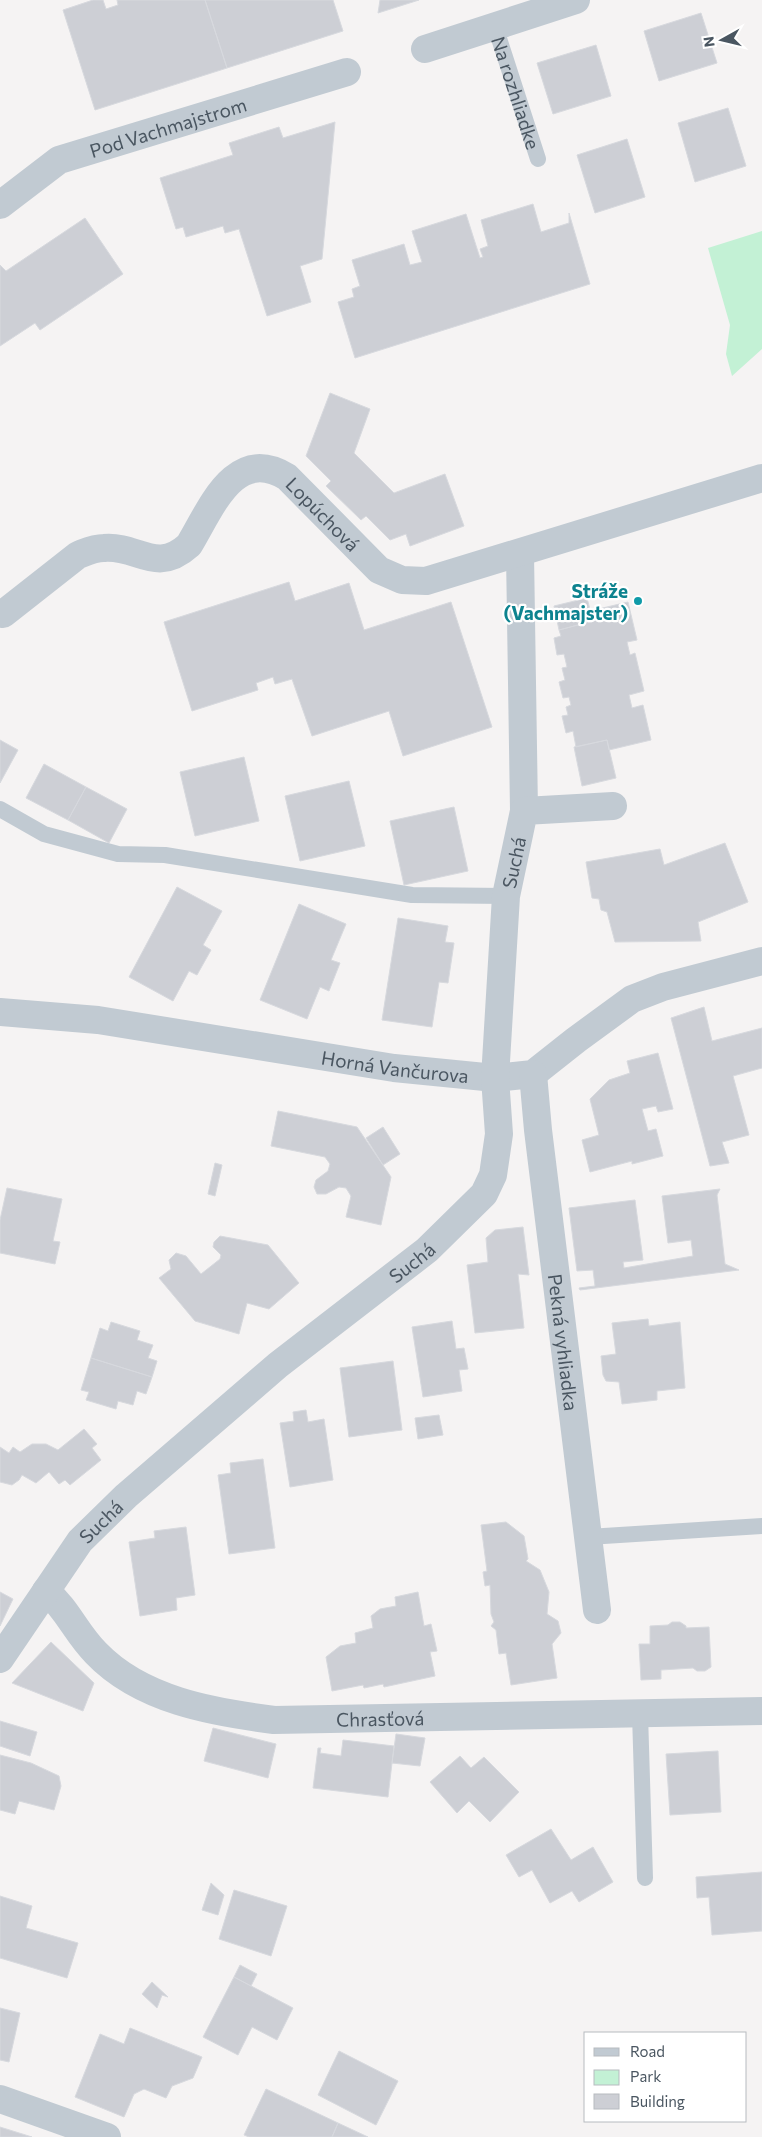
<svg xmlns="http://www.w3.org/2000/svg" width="762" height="2137" font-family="Commissioner,sans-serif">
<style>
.green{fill:#c3f1d5}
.building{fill:#cdcfd5;stroke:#d7d9de}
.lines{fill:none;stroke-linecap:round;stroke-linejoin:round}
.lane{stroke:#c1cad2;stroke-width:16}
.street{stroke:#c1cad2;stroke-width:28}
.culture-dot{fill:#0f9aa8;stroke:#fff;stroke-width:2}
.labels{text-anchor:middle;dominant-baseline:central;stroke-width:4.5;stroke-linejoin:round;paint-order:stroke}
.street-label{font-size:19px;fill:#4a5661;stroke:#fff}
.culture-label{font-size:19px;font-weight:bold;fill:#0d838f;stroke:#fff;text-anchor:end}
</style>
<rect width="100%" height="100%" fill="#f5f3f3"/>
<path class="green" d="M 762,231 L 762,349 L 732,376 L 726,354 L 730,325 L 708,248 Z"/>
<path class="building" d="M 93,0 L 103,0 L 106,9 L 118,5 L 117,0 L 205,0 L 227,68 L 95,110 L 63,10 Z
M 205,0 L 333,0 L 343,31 L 227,68 Z
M 380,0 L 419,0 L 378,13 Z
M 701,13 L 717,63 L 659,81 L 644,31 Z
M 596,45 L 611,96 L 553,114 L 537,63 Z
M 728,108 L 746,166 L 695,182 L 678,123 Z
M 335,122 L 322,259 L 300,266 L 311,302 L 267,316 L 239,229 L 225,233 L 223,226 L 186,237 L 183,227 L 176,229 L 160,178 L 233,155 L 229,143 L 279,127 L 283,138 Z
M 627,139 L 645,197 L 595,213 L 577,155 Z
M 533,204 L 541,232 L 569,223 L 569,213 L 590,284 L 355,358 L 338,302 L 354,297 L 352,289 L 360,286 L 352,260 L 404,244 L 410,265 L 422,262 L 412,231 L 466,214 L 480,258 L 483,257 L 480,249 L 488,246 L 481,220 Z
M 85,218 L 123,274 L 40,330 L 35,323 L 0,346 L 0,265 L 6,271 Z
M 330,393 L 370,409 L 354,453 L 394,493 L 445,474 L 464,526 L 410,546 L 406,534 L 390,540 L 366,516 L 361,520 L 326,486 L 331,481 L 306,456 Z
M 289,582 L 295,601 L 349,583 L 364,630 L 451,602 L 492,727 L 403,756 L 389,711 L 312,736 L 292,679 L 275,684 L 273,677 L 256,683 L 258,690 L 192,711 L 164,622 Z
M 587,598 L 593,621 L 559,630 L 554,606 Z
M 628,602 L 637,640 L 627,642 L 630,655 L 635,653 L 644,691 L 629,695 L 632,708 L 643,705 L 651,740 L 609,750 L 607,740 L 576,747 L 573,731 L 566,733 L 562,716 L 568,715 L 566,707 L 571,705 L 569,697 L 563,698 L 559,682 L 565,680 L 562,668 L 567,667 L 564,654 L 557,655 L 554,638 L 561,636 L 559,630 L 593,621 L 590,611 Z
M 0,740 L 18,750 L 0,783 Z
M 607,740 L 616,778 L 582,786 L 574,747 Z
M 244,757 L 259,821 L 195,836 L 180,772 Z
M 44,764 L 86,787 L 68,820 L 26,798 Z
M 349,781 L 365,846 L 300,861 L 285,796 Z
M 86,787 L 127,809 L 109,843 L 68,820 Z
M 454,807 L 468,871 L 404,885 L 390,821 Z
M 725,843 L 748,902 L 698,922 L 701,941 L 615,942 L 607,912 L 601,910 L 599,899 L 592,898 L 586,862 L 660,849 L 664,865 Z
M 177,887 L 222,911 L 203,945 L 211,950 L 197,975 L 189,971 L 173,1001 L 129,977 Z
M 299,904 L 346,924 L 331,960 L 340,963 L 329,991 L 320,987 L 307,1019 L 260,1000 Z
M 398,918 L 448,926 L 445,942 L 454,943 L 448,983 L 439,982 L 432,1027 L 382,1020 Z
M 704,1007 L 712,1041 L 762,1028 L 762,1068 L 733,1076 L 749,1135 L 722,1142 L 729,1163 L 710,1166 L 671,1018 Z
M 658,1053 L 673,1109 L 658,1112 L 656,1106 L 642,1109 L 648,1131 L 656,1129 L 663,1156 L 632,1164 L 632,1161 L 590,1172 L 582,1140 L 599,1135 L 590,1099 L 609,1080 L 630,1073 L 627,1061 Z
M 278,1111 L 357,1127 L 391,1177 L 381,1225 L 346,1217 L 351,1196 L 346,1188 L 339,1187 L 326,1194 L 317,1194 L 314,1187 L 316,1180 L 328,1171 L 330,1164 L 325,1157 L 271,1146 Z
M 383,1127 L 400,1154 L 383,1165 L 366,1138 Z
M 215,1163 L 222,1165 L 215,1196 L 208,1194 Z
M 7,1188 L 62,1199 L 53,1241 L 60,1242 L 55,1264 L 0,1253 L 0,1220 Z
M 720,1189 L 717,1195 L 725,1264 L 739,1270 L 580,1290 L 579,1288 L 595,1286 L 593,1270 L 577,1271 L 569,1208 L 635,1200 L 643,1260 L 623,1262 L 624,1268 L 693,1256 L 691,1240 L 668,1243 L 662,1196 Z
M 523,1227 L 529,1275 L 518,1274 L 524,1328 L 475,1333 L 467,1265 L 488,1262 L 486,1238 L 495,1230 Z
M 220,1236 L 268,1245 L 299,1283 L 269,1309 L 247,1303 L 239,1334 L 195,1321 L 159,1278 L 171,1269 L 169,1260 L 176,1253 L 186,1256 L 201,1274 L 220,1259 L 221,1255 L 213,1247 L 214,1242 Z
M 648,1319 L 649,1326 L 680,1322 L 685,1388 L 657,1391 L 657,1400 L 622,1404 L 619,1382 L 606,1381 L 603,1375 L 601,1356 L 616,1354 L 612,1323 Z
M 452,1321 L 456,1349 L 464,1348 L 468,1369 L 459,1370 L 462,1391 L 423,1397 L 412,1327 Z
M 111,1322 L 140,1331 L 137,1340 L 153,1345 L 148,1358 L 157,1361 L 152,1377 L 91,1358 L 100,1328 L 108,1331 Z
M 91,1358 L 152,1377 L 146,1394 L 137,1391 L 133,1405 L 118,1401 L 116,1409 L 86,1400 L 89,1392 L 81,1390 Z
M 393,1361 L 402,1430 L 349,1437 L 340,1368 Z
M 306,1410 L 308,1422 L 324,1419 L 333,1480 L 290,1487 L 280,1423 L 294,1421 L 293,1412 Z
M 439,1415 L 443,1435 L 418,1439 L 415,1418 Z
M 84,1429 L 97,1444 L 92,1448 L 101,1460 L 70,1485 L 65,1480 L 59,1484 L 49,1472 L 36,1483 L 22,1475 L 19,1480 L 12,1485 L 0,1482 L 0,1447 L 9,1453 L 13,1447 L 20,1452 L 32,1444 L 46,1444 L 58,1450 Z
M 263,1459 L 275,1548 L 229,1554 L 218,1475 L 231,1473 L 230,1463 Z
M 506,1522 L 524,1536 L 528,1559 L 526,1561 L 540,1570 L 549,1592 L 547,1614 L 558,1621 L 561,1633 L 552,1644 L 557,1678 L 511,1685 L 506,1653 L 499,1654 L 496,1630 L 491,1626 L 494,1622 L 491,1614 L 490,1585 L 485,1586 L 483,1572 L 487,1571 L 481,1525 Z
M 186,1527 L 195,1595 L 176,1598 L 177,1610 L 140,1616 L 129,1542 L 155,1538 L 154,1531 Z
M 0,1592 L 13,1599 L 0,1626 Z
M 418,1592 L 424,1626 L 431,1624 L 437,1651 L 430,1652 L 435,1676 L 384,1687 L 383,1684 L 364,1688 L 363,1685 L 332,1691 L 326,1657 L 340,1646 L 356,1643 L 355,1633 L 373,1628 L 371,1616 L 380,1609 L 396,1606 L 395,1597 Z
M 672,1622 L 680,1622 L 686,1626 L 686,1628 L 709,1627 L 711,1667 L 705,1671 L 697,1671 L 693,1668 L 661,1670 L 661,1679 L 641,1680 L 639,1644 L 650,1644 L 650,1626 L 668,1625 Z
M 51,1642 L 94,1683 L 83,1711 L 12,1683 Z
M 0,1721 L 37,1732 L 30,1756 L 0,1746 Z
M 213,1728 L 276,1744 L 268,1778 L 204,1761 Z
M 396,1734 L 425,1738 L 420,1766 L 392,1763 Z
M 343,1740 L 394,1746 L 388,1797 L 313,1788 L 318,1748 L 321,1748 L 320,1753 L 341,1756 Z
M 718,1751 L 721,1812 L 670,1815 L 666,1754 Z
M 0,1755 L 31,1763 L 59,1776 L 61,1786 L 54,1810 L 19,1801 L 15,1814 L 0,1810 Z
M 460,1756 L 471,1768 L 484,1757 L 519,1792 L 490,1822 L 469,1801 L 457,1813 L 430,1782 Z
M 551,1829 L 571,1860 L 593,1847 L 613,1882 L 579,1902 L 572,1891 L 550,1903 L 532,1870 L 519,1877 L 506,1855 Z
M 762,1872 L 762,1931 L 712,1935 L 709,1897 L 697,1898 L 696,1877 Z
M 211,1883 L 224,1895 L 218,1915 L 202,1910 Z
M 234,1890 L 287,1906 L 271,1956 L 219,1939 Z
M 0,1896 L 32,1906 L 26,1928 L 78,1943 L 67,1978 L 0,1958 Z
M 240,1965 L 257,1974 L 251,1986 L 234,1977 Z
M 234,1977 L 293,2008 L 277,2040 L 252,2027 L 238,2055 L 203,2037 Z
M 152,1982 L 168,1997 L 162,1995 L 157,2008 L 142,1994 Z
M 0,2008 L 20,2013 L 9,2062 L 0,2060 Z
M 130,2028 L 202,2057 L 193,2078 L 172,2086 L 166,2098 L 144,2089 L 134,2094 L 124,2117 L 75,2097 L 100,2034 L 124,2044 Z
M 339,2051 L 398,2081 L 376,2125 L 318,2095 Z
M 266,2089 L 338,2123 L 332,2137 L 249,2137 L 244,2135 Z
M 338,2123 L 368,2137 L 332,2137 Z
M 0,2127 L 32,2137 L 0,2137 Z"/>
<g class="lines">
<g class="lane">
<path id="s1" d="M 495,26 L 538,159"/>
<path d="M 0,809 L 44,834 L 118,854 L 165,855 L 412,895 L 506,896"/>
<path d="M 588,1537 L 762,1526"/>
<path d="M 640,1714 L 645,1878"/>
</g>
<g class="street">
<path d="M 425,49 L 576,0"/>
<path id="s2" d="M 0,205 L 59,160 L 347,72"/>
<path d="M 520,554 L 524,811"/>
<path id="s3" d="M 3,614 L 78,555 C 86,552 94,548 104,548 C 138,545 156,575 189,545 C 211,509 234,445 287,477 L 379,570 L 402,580 L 426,581 L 762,478"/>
<path id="s4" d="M 0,1012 L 98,1020 L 394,1068 L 495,1078 L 533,1074 L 576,1040 L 632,999 L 663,987 L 762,961"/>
<path id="s5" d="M 533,1074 L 538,1130 L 597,1610"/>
<path id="s6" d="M 46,1591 C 68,1610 76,1633 96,1653 C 141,1700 212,1712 274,1720 L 762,1711"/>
<path id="s7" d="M 0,1659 L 80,1541 L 126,1496 L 278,1365 L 427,1250 L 484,1194 L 493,1175 L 499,1134 L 495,1078 L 506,896 L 524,811 L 613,806"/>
<path d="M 0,2099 L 107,2137"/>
</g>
</g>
<circle class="culture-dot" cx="638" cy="601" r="5"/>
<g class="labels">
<g class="street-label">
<text stroke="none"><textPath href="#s1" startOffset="70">Na rozhliadke</textPath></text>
<text stroke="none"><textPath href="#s2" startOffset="188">Pod Vachmajstrom</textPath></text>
<text stroke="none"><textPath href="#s3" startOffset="402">Lopúchová</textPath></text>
<text stroke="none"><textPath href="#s7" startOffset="1011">Suchá</textPath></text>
<text stroke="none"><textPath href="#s4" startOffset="399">Horná Vančurova</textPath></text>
<text stroke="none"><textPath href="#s7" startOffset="576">Suchá</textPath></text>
<text stroke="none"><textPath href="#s5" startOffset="270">Pekná vyhliadka</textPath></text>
<text stroke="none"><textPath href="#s7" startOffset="171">Suchá</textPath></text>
<text stroke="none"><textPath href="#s6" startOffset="380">Chrasťová</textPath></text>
</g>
<g class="culture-label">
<text x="628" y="590">Stráže<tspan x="628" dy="22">(Vachmajster)</tspan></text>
</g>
</g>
<rect x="584" y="2032" width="162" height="90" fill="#ffffff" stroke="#b7bbc0"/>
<rect x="594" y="2048" width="25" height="8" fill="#c1cad2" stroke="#b7bbc0"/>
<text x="630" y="2057" font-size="15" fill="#4a5661">Road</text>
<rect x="594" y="2070" width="25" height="15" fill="#c3f1d5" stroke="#b7bbc0"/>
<text x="630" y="2082" font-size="15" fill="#4a5661">Park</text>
<rect x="594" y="2094" width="25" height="15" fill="#cdcfd5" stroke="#b7bbc0"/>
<text x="630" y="2107" font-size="15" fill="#4a5661">Building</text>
<g transform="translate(722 40) rotate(262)" stroke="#ffffff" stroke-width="4" paint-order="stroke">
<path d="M0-4L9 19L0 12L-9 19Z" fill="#4a5661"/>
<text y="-8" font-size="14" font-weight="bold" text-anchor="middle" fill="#4a5661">N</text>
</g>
</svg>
